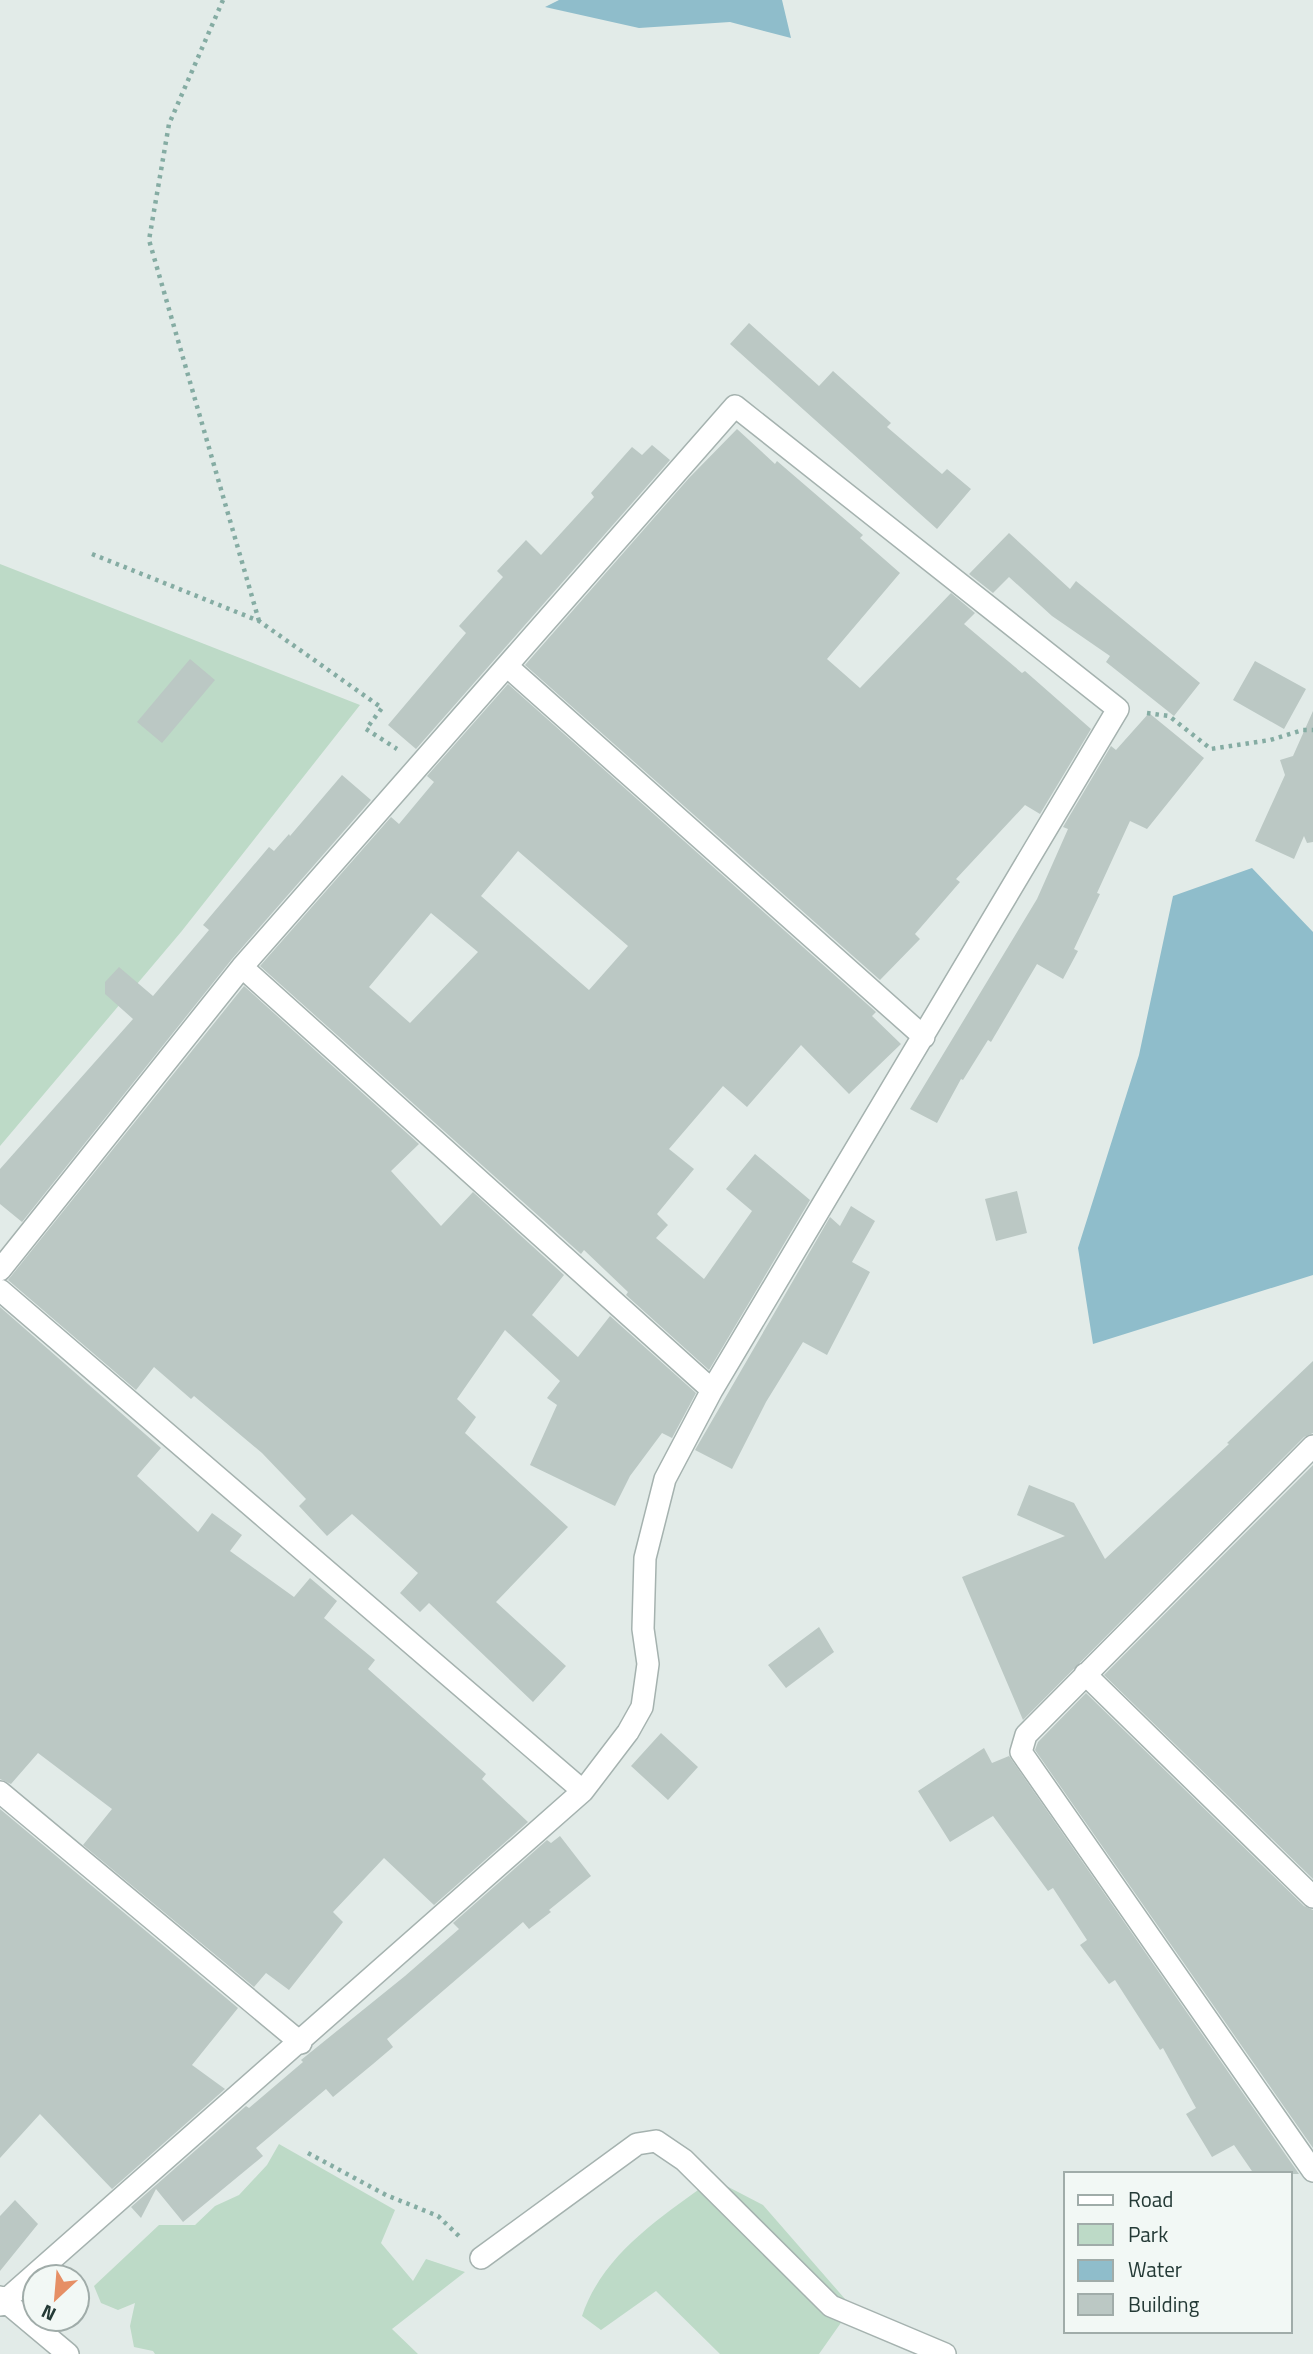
<svg xmlns="http://www.w3.org/2000/svg" width="1313" height="2354" font-family="'Titillium Web',sans-serif">
<style>
.green{fill:#bddac7}
.water{fill:#8fbdcb}
.building{fill:#bbc8c4;fill-rule:evenodd}
.lines{fill:none;stroke-linecap:round;stroke-linejoin:round}
.lane-casing{stroke:#a5b2af;stroke-width:24}
.street-casing{stroke:#a5b2af;stroke-width:24}
.path{stroke:#85aca3;stroke-width:4.5;stroke-dasharray:3.5 5;stroke-linecap:butt}
.lane{stroke:#fff;stroke-width:21}
.street{stroke:#fff;stroke-width:21}
</style>
<rect width="100%" height="100%" fill="#e2ebe8"/>
<path class="green" d="M 0,564 L 360,705 L 181,932 L 0,1146 Z
M 279,2144 L 395,2210 L 381,2243 L 413,2281 L 426,2259 L 465,2272 L 392,2329 L 418,2354 L 155,2354 L 153,2351 L 134,2347 L 130,2326 L 135,2303 L 118,2310 L 101,2303 L 94,2286 L 159,2225 L 195,2225 L 215,2206 L 239,2195 L 267,2165 Z
M 713,2179 L 763,2205 L 852,2307 L 819,2354 L 720,2354 L 656,2291 L 601,2330 L 582,2316 C 603,2253 662,2217 713,2179 Z"/>
<path class="water" d="M 559,0 L 782,0 L 791,38 L 730,22 L 639,28 L 545,7 Z
M 1252,868 L 1313,932 L 1313,1275 L 1093,1344 L 1078,1248 L 1139,1055 L 1173,896 Z"/>
<path class="building" d="M 749,323 L 819,386 L 833,371 L 891,423 L 887,427 L 942,474 L 947,469 L 971,489 L 937,529 L 730,344 Z
M 737,429 L 775,464 L 777,461 L 863,535 L 860,538 L 900,573 L 827,659 L 860,688 L 951,593 L 975,613 L 964,624 L 1022,673 L 1025,671 L 1091,729 L 1040,814 L 1025,805 L 956,879 L 960,882 L 915,934 L 920,939 L 880,980 L 525,665 L 689,478 Z
M 652,445 L 670,460 L 416,749 L 388,725 L 466,633 L 459,626 L 503,577 L 497,571 L 526,540 L 541,555 L 594,497 L 591,493 L 632,447 L 642,455 Z
M 1009,533 L 1070,589 L 1076,581 L 1200,683 L 1174,716 L 1106,662 L 1110,656 L 1052,616 L 1009,577 L 993,593 L 969,574 Z
M 190,659 L 215,680 L 162,743 L 137,722 Z
M 1255,661 L 1306,689 L 1284,729 L 1233,700 Z
M 508,684 L 876,1012 L 872,1016 L 901,1044 L 849,1094 L 801,1045 L 747,1107 L 723,1086 L 669,1149 L 694,1169 L 657,1214 L 668,1225 L 656,1238 L 704,1279 L 752,1211 L 726,1189 L 755,1154 L 810,1200 L 709,1370 L 626,1295 L 628,1292 L 584,1250 L 581,1254 L 260,966 L 391,817 L 399,824 L 434,782 L 427,776 ZM 518,851 L 628,946 L 589,990 L 481,896 ZM 431,913 L 478,952 L 410,1023 L 369,987 Z
M 1313,711 L 1313,842 L 1307,843 L 1304,836 L 1294,859 L 1255,841 L 1285,775 L 1280,760 L 1293,756 Z
M 1149,713 L 1204,758 L 1147,829 L 1130,821 L 1097,893 L 1100,894 L 1074,949 L 1078,951 L 1063,979 L 1037,964 L 991,1042 L 988,1040 L 963,1080 L 961,1079 L 937,1123 L 910,1109 L 1037,899 L 1068,829 L 1063,827 L 1111,746 L 1116,750 Z
M 342,775 L 371,800 L 232,959 L 22,1222 L 0,1204 L 0,1169 L 133,1019 L 105,994 L 105,982 L 119,967 L 153,996 L 209,930 L 203,925 L 269,847 L 274,851 L 289,834 L 290,836 Z
M 244,986 L 419,1144 L 391,1171 L 441,1226 L 473,1192 L 564,1275 L 532,1315 L 578,1357 L 610,1316 L 696,1393 L 672,1438 L 662,1433 L 630,1476 L 615,1506 L 530,1465 L 557,1405 L 547,1398 L 560,1381 L 505,1330 L 457,1399 L 476,1417 L 465,1433 L 568,1527 L 496,1602 L 566,1666 L 533,1702 L 429,1603 L 420,1612 L 400,1593 L 418,1573 L 352,1514 L 327,1536 L 299,1506 L 306,1499 L 262,1453 L 194,1396 L 191,1399 L 154,1367 L 136,1390 L 8,1280 Z
M 1017,1191 L 1027,1233 L 996,1241 L 985,1199 Z
M 851,1206 L 875,1221 L 852,1262 L 870,1272 L 827,1355 L 803,1342 L 766,1402 L 732,1469 L 695,1450 L 830,1217 L 840,1226 Z
M 0,1307 L 161,1448 L 137,1476 L 198,1532 L 212,1513 L 242,1535 L 230,1551 L 294,1597 L 310,1578 L 337,1601 L 324,1618 L 375,1660 L 368,1669 L 486,1774 L 482,1779 L 528,1822 L 434,1905 L 384,1858 L 333,1912 L 343,1922 L 289,1990 L 266,1973 L 254,1987 L 83,1845 L 112,1809 L 38,1753 L 11,1784 L 0,1779 Z
M 1313,1361 L 1313,1433 L 1304,1437 L 1023,1720 L 962,1577 L 1065,1536 L 1017,1515 L 1029,1485 L 1074,1503 L 1105,1559 L 1229,1444 L 1227,1443 Z
M 1313,1465 L 1313,1879 L 1104,1675 Z
M 819,1627 L 834,1652 L 786,1688 L 768,1665 Z
M 1086,1693 L 1304,1906 L 1313,1910 L 1313,2148 L 1035,1750 L 1038,1742 Z
M 661,1733 L 698,1767 L 668,1800 L 631,1766 Z
M 984,1748 L 992,1763 L 1009,1756 L 1299,2174 L 1254,2174 L 1234,2145 L 1212,2157 L 1186,2114 L 1196,2108 L 1163,2048 L 1160,2050 L 1115,1980 L 1109,1984 L 1080,1945 L 1087,1940 L 1053,1888 L 1048,1891 L 993,1816 L 950,1842 L 918,1791 Z
M 0,1809 L 238,2008 L 192,2065 L 225,2089 L 112,2189 L 40,2114 L 0,2158 Z
M 560,1836 L 591,1876 L 549,1910 L 551,1912 L 529,1929 L 523,1922 L 387,2039 L 393,2047 L 373,2064 L 333,2097 L 326,2089 L 256,2148 L 263,2156 L 183,2222 L 156,2189 L 141,2218 L 131,2207 L 246,2106 L 249,2108 L 303,2062 L 301,2060 L 405,1976 L 459,1929 L 453,1923 L 547,1840 L 551,1843 Z
M 15,2200 L 38,2224 L 0,2271 L 0,2216 Z"/>
<g class="lines">
<defs>
<path id="lane" d="M 481,2258 L 637,2144 L 656,2141 L 684,2160 L 831,2306 L 945,2354"/>
<path id="street" d="M 508,667 L 924,1037
M 242,967 L 712,1390
M 0,1270 L 242,967 L 735,406 L 1118,709 L 712,1390 L 665,1479 L 645,1558 L 643,1629 L 648,1664 L 642,1707 L 628,1732 L 583,1791 L 0,2305
M 0,1290 L 583,1791
M 1313,1446 L 1026,1735 L 1021,1752 L 1313,2171
M 1085,1674 L 1313,1897
M 0,1792 L 301,2043
M 0,2297 L 68,2354"/>
</defs>
<use href="#lane" class="lane-casing"/>
<use href="#street" class="street-casing"/>
<path class="path" d="M 223,0 L 169,124 L 149,240 L 259,621
M 92,554 L 259,621 L 382,708 L 366,729 L 397,749
M 1147,713 L 1169,716 L 1211,749 L 1270,740 L 1303,730 L 1313,730
M 308,2153 L 386,2195 L 438,2216 L 461,2238"/>
<use href="#lane" class="lane"/>
<use href="#street" class="street"/>
</g>
<rect x="1064" y="2172" width="228" height="161" fill="#f2f8f5" stroke="#a0aca9" stroke-width="2"/>
<rect x="1078" y="2195" width="35" height="10" fill="#ffffff" stroke="#a0aca9" stroke-width="2"/>
<text x="1128" y="2207" font-size="21" fill="#243a36">Road</text>
<rect x="1078" y="2224" width="35" height="21" fill="#bddac7" stroke="#a0aca9" stroke-width="2"/>
<text x="1128" y="2242" font-size="21" fill="#243a36">Park</text>
<rect x="1078" y="2260" width="35" height="21" fill="#8fbdcb" stroke="#a0aca9" stroke-width="2"/>
<text x="1128" y="2277" font-size="21" fill="#243a36">Water</text>
<rect x="1078" y="2294" width="35" height="21" fill="#bbc8c4" stroke="#a0aca9" stroke-width="2"/>
<text x="1128" y="2312" font-size="21" fill="#243a36">Building</text>
<g transform="translate(56 2298) rotate(206)"><circle r="33" fill="#f2f8f5" stroke="#a0aca9" stroke-width="2"/>
<path d="M0-5L12 26L0 18L-12 26Z" fill="#e68f65"/>
<text y="-10" font-size="19" font-weight="bold" text-anchor="middle" fill="#243a36">N</text>
</g>
</svg>
